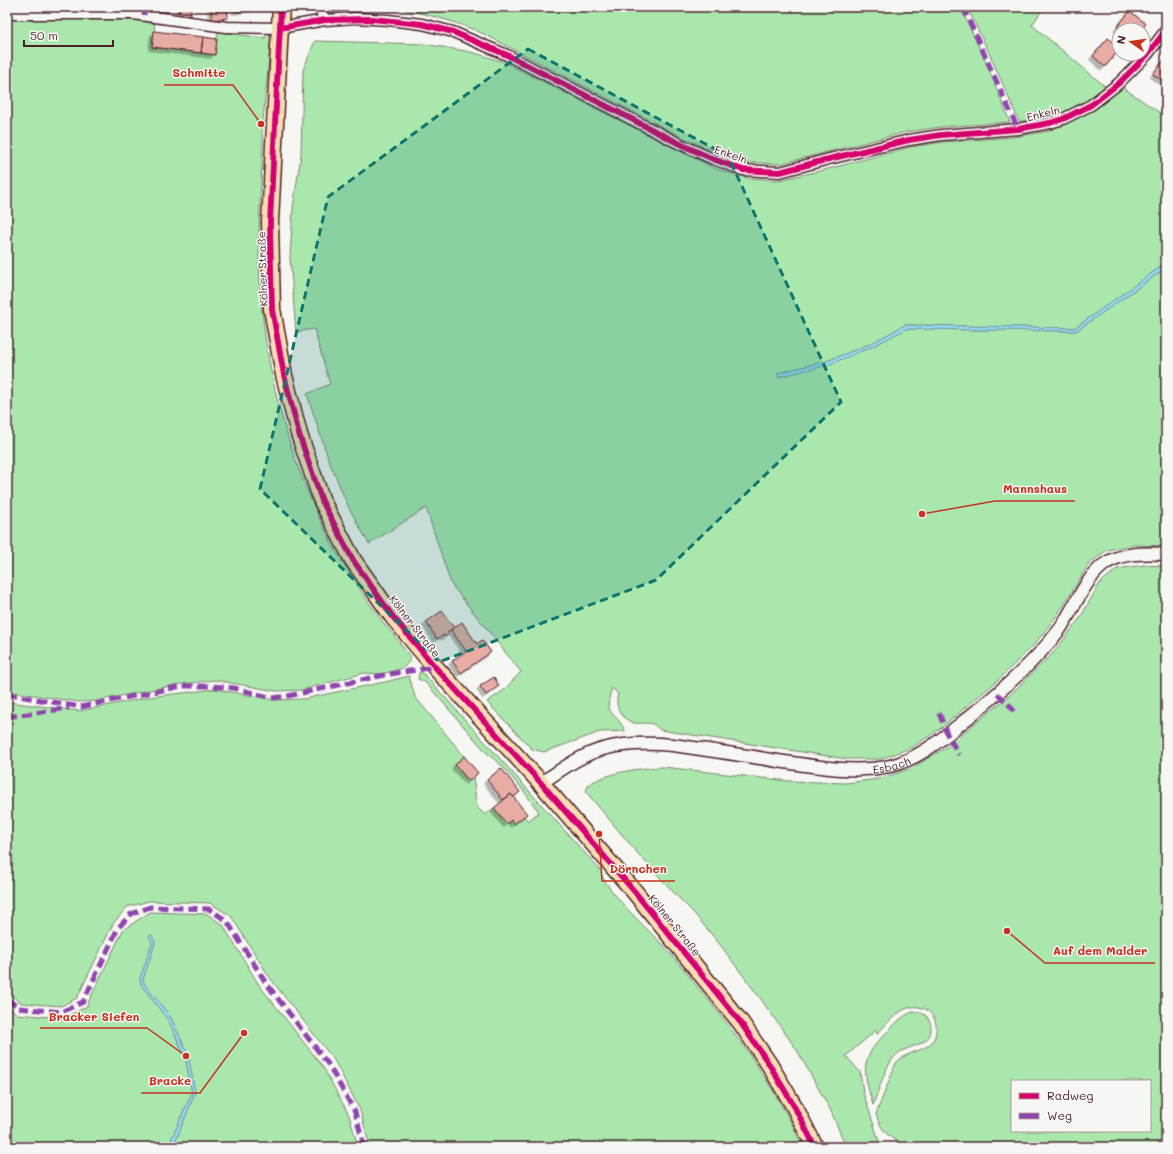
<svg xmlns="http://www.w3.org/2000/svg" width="1173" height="1154" font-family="Mali,sans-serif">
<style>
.green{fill:#aae7ad;stroke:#7a836c;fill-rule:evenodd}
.water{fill:#92ddf2;stroke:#7591a2}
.building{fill:#e7ada4;stroke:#4a1f2b;filter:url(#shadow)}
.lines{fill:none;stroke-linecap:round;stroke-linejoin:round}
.minor-casing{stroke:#4a1f2b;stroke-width:13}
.tertiary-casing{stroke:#4a1f2b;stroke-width:15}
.primary-casing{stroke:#4a1f2b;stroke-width:19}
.minor{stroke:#f6f6f2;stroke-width:10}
.tertiary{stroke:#f6f6f2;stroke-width:12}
.primary{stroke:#faddab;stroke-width:16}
.quiet{stroke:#8e44ad;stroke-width:5;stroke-dasharray:10 5;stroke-linecap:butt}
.cycleway-casing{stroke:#f6f6f2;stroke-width:8}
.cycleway{stroke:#d6006c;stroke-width:6}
.marked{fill:#0f766e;fill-opacity:0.2;stroke:#0f766e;stroke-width:3;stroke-dasharray:8 5;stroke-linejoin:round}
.labels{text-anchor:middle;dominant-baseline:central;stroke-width:3;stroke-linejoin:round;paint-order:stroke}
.street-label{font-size:11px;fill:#4a1f2b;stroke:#f6f6f2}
.leader{fill:none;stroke:#c8321e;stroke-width:1.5}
.callout-dot{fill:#c8321e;stroke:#f6f6f2;stroke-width:1.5}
.callout-label{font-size:12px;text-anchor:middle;font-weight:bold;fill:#c8321e;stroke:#f6f6f2;stroke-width:3;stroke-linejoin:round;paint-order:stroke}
</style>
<defs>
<filter id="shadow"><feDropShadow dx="-3.5" dy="3.5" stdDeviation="0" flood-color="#0004"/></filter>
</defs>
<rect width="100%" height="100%" fill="#f6f6f2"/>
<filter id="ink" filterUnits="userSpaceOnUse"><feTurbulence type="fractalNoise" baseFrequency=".025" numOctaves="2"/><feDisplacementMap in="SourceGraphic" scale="8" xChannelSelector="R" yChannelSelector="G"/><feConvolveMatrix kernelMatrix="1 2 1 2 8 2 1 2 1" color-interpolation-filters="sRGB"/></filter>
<g filter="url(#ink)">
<path class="green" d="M 7,7 L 136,7 L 134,10 L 7,9 Z
M 388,7 L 960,7 L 983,55 L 1010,122 L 941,127 L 906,132 L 780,164 L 741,162 L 682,137 L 486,35 C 454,20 423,13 388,7 Z
M 967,7 L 1044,7 L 1032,25 L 1107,88 C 1088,101 1070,114 1047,119 C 1038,121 1028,121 1019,121 L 989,53 Z
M 7,19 L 133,20 L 155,23 L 152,47 L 214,55 L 218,32 L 265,38 L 266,33 L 271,36 L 262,132 L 263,142 C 261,189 257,237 260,284 C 265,377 292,471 337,553 C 351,576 366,599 382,621 C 391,633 402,644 410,657 L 410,660 L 403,668 L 383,674 L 364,673 L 302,690 L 276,691 L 215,680 L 175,685 L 96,701 L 79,702 L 7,691 Z
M 315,41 L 424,44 L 471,52 L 504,62 L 716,169 L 747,178 L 779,180 L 824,170 L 911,147 L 943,142 L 1013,137 L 1049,131 L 1101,103 L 1122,87 L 1166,117 L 1166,263 L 1075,328 L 905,325 L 870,344 L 827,361 L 778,373 L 779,377 L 871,347 L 906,329 L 1076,331 L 1166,268 L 1166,546 L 1134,545 L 1107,550 L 1089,564 L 1058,614 L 1034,645 L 997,681 L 941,728 L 913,747 L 881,759 L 847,759 L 660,730 C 658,728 655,725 653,724 C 647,722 640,724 634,723 C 621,719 614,706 618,694 L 612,688 C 602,717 616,710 625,731 L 600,732 L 544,752 L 532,749 L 487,702 L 503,691 L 521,672 L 451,584 L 426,508 L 369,544 L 349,508 L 329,461 L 307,394 L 330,384 L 314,329 L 296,332 L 290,258 L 293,208 L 301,155 L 303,70 Z
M 1144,565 L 1166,566 L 1166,1147 L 902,1147 L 901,1143 C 887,1137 880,1128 876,1114 L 896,1063 C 907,1050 928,1052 934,1039 C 937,1032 937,1024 934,1018 C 931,1013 927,1009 922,1008 C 904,1001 888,1023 877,1034 L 876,1030 L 846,1056 L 860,1072 L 863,1092 L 881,1147 L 846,1147 L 831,1111 L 797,1050 L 760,998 L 718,942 L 692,911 L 679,898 L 640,856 L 592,799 L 586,791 L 589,784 C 610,772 639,768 663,767 L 789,781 L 846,783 L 878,779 L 910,769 L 945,748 L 1010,695 L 1056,650 L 1080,618 L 1100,583 L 1117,569 ZM 1012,1081 L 1150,1081 L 1150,1131 L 1012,1131 Z
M 420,672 L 422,672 L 601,871 C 602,887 648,930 661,943 C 673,956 685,971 696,985 C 737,1034 776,1088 803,1147 L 370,1147 L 360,1110 L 334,1060 L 270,978 L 231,916 L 210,903 L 149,901 L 127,907 L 113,924 L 77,998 L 61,1006 L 21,1003 L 7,992 L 7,702 L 80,711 L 149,697 L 215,689 L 275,700 L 303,699 L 385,682 L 409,676 L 415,697 L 464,756 L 455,765 L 469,781 L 473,777 L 477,807 L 485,815 L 494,808 L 507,824 L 511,820 L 514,824 L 524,816 L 528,821 L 539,812 L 523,790 L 503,767 L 486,752 L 425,682 L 418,679 L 419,673 Z
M 150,912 L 207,914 L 223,925 L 259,985 L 323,1067 L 349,1115 L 358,1147 L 173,1147 L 195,1093 L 188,1055 L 171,1018 L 145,985 L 143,979 L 155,943 L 152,943 L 140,979 L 142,986 L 168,1020 L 185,1056 L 192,1093 L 168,1147 L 7,1147 L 7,1006 L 17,1014 L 63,1018 L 86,1007 L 123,930 Z
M 913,1012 C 919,1012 924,1013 927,1017 C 930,1021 931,1025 931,1029 C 930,1048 905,1044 894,1057 C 884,1069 879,1091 873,1105 C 862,1068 860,1058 889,1030 C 896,1023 903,1015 913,1012 Z"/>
<path class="water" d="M 1166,263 L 1166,268 L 1076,331 L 906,329 L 871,347 L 828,365 L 778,377 L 778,373 L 827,361 L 870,344 L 905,325 L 1075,328 Z
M 152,935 L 155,943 L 143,979 L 145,985 L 171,1018 L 188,1055 L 195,1093 L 173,1147 L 168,1147 L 192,1093 L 185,1056 L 168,1020 L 142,986 L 140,979 L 152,943 L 149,936 Z"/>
<path class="building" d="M 180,7 L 191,7 L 191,16 L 179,15 Z
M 211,7 L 227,7 L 228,18 L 212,20 Z
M 236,7 L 254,7 L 254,8 L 236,11 Z
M 1130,11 L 1146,24 L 1141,30 L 1121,30 L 1117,27 Z
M 154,31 L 203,37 L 201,53 L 152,47 Z
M 203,37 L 217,39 L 215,55 L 201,53 Z
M 1108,38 L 1119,47 L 1119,50 L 1105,67 L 1093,56 Z
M 1163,61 L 1166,63 L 1166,83 L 1153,74 Z
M 442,611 L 454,628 L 447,632 L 449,634 L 445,637 L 444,635 L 437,639 L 426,622 Z
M 462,622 L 477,644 L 482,640 L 491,652 L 461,673 L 452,661 L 466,651 L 451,630 Z
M 494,677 L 499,686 L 486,695 L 480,686 Z
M 464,756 L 478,773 L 469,781 L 455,765 Z
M 501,768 L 520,792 L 514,797 L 511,794 L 503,800 L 487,780 Z
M 511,794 L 527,814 L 514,824 L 511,820 L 507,824 L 494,808 Z"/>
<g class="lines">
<defs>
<path id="minor" d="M 319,7 L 325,20
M 7,14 L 133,14 L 226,27 L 280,28 L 325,20 L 355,18 L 388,20 L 422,24 L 453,32 L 507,55 L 680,144 L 713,159 L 743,170 L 780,172 L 829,159 L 909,140 L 941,135 L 1018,129 L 1050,123 L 1063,119 L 1091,105 L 1118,84 L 1147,55 L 1166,30"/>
<g id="tertiary">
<path id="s1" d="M 541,783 C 560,771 580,755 603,749 C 625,743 651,743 673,745 C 708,750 743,755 778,761 C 814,766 853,774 890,766 C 920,759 945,736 969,717 C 1002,690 1034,663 1060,629 C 1073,610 1085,580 1102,566 C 1119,552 1145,553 1166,554"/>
</g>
<path id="primary" d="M 281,7 L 270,222 L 272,309 L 284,375 L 299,434 L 322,501 L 353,560 L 393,617 L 435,667 L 541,783 L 634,891 L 741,1023 L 769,1064 L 794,1106 L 815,1147"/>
</defs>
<use href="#minor" class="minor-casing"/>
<use href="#tertiary" class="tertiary-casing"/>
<use href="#primary" class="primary-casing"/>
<use href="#minor" class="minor"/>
<use href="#tertiary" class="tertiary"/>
<use href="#primary" class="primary"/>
<path class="quiet" d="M 963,7 L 1018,129
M 144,15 L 145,7
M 7,694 L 81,707 L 182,686 L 212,686 L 234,688 L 273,698 L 288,696 L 384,675 L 435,667
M 997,694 L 1007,702 L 1014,711
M 939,713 L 947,734 L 959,755
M 7,717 L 69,708
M 7,999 L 19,1008 L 61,1012 L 83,1002 L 118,928 L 131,914 L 150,907 L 209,909 L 227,921 L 266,983 L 328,1064 L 355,1112 L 364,1147
M 731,1145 L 731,1147"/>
<defs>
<path id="cycleway" d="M 281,7 L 270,222 L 272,309 L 284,375 L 299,434 L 322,501 L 353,560 L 393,617 L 435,667 L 541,783 L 634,891 L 741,1023 L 769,1064 L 794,1106 L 815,1147
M 280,28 L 325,20 L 372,19 L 422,24 L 453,32 L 507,55 L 680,144 L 713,159 L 743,170 L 780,172 L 829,159 L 909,140 L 941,135 L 1018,129 L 1050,123 L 1063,119 L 1091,105 L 1118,84 L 1147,55 L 1166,30"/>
</defs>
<use href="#cycleway" class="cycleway-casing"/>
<use href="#cycleway" class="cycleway"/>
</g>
</g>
<path class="marked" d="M 528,49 L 728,156 L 841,402 L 656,580 L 439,662 L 260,489 L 328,197 Z"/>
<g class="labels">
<g class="street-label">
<text transform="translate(1043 113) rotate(-14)">Enkeln</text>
<text transform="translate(731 154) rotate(19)">Enkeln</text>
<text transform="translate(262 269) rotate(-92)">Kölner Straße</text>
<text transform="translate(415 626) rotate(52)">Kölner Straße</text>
<text stroke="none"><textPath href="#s1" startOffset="362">Esbach</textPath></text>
<text transform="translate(675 925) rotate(51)">Kölner Straße</text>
</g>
</g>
<path class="leader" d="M261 124L233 85H164M922 514L995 501H1075M599 834L602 881H675M1007 931L1045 963H1155M186 1056L147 1028H40M244 1033L200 1093H141"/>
<g class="callout-dot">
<circle cx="261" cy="124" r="4"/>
<circle cx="922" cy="514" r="4"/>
<circle cx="599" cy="834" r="4"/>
<circle cx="1007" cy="931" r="4"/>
<circle cx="186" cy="1056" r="4"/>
<circle cx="244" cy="1033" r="4"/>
</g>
<g class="callout-label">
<text x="199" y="77">Schmitte</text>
<text x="1035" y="493">Mannshaus</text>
<text x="638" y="873">Dörnchen</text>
<text x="1100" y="955">Auf dem Malder</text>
<text x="94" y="1021">Bracker Siefen</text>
<text x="170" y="1085">Bracke</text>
</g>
<rect width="1173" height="1154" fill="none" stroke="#f6f6f2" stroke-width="24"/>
<rect x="12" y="12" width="1149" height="1130" fill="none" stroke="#4a1f2b" stroke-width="1.5" filter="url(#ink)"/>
<rect x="1011" y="1080" width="140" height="52" fill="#f6f6f2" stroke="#b1a0a2"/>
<rect x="1019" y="1093" width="20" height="6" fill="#d6006c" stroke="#b1a0a2"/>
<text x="1047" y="1100" font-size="12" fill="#4a1f2b">Radweg</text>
<rect x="1019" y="1113" width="20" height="6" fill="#8e44ad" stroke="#b1a0a2"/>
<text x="1047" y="1120" font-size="12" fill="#4a1f2b">Weg</text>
<g transform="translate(1131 42) rotate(283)"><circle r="19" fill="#f6f6f2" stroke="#b1a0a2"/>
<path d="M0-3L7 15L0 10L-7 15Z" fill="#c8321e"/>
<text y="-6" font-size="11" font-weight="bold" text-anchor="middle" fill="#4a1f2b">N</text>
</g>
<path d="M24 40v6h89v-6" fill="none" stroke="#4a1f2b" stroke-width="2"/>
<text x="30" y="40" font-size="12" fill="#4a1f2b" stroke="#f6f6f2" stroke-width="3" paint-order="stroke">50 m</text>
</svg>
